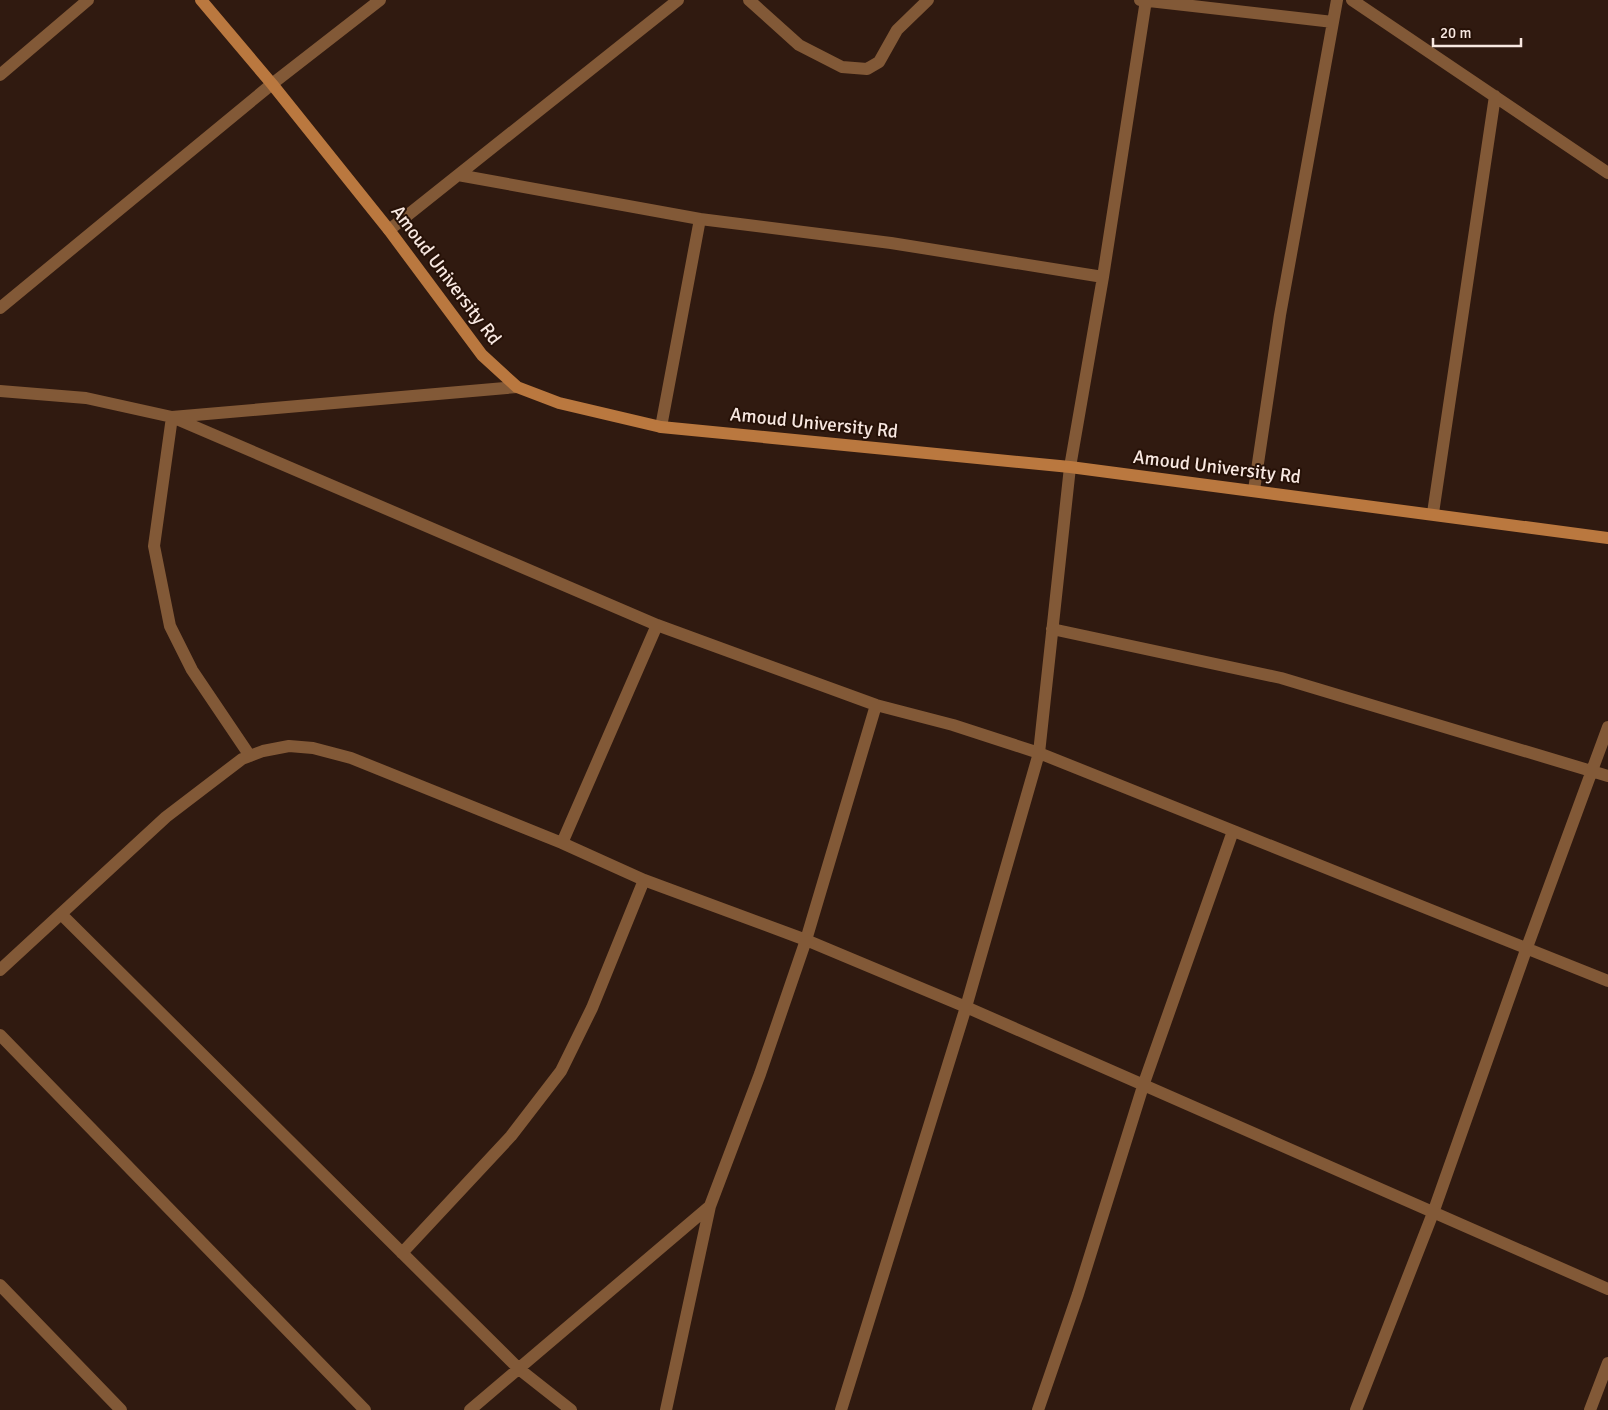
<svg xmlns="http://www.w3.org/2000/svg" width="1608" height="1410" font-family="Signika,sans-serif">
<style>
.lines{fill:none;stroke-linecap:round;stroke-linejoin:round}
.lane{stroke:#825937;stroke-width:12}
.street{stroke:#825937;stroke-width:12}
.secondary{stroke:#ba783f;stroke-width:12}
.labels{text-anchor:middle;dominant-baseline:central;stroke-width:4;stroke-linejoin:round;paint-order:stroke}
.street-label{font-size:19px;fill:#f8e8e1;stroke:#261107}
</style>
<rect width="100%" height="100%" fill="#301a10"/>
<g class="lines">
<path class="lane" d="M 749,0 L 799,45 L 842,67 L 867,69 L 879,62 L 897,30 L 928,0"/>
<path class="street" d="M 1140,0 L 1333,22
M 1352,0 L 1608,173
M 0,75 L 88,0
M 458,175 L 700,219 L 891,243 L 1103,277
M 389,230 L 678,0
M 0,308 L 272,84 L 380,0
M 0,391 L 86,398 L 172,417 L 517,387
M 661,427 L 700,219
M 1254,490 L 1280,315 L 1337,0
M 1433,513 L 1495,96
M 1052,629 L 1281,678 L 1608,776
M 250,756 L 192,670 L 170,626 L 154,546 L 172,417 L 657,625 L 876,705 L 953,725 L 1039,753 L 1608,981
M 562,843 L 657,625
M 61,914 L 519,1369 L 571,1410
M 0,970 L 166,817 L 242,759 L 263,751 L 289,746 L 313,748 L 351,758 L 562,843 L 644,880 L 806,940 L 966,1007 L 1608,1289
M 0,1035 L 365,1410
M 402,1253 L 511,1136 L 561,1071 L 592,1008 L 644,880
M 0,1285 L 121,1410
M 470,1410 L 710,1206
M 666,1410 L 710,1206 L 760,1074 L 806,940 L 876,705
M 841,1410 L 966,1007 L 1039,753 L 1070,467 L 1103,277 L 1146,0
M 1038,1410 L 1078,1294 L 1144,1083 L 1233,831
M 1356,1410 L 1433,1213 L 1526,950 L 1608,727
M 1590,1410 L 1608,1363"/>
<path class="secondary" d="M 201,0 L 272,84 L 389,230 L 482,355 L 517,387 L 559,403 L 661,427 L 1070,467 L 1608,538"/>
</g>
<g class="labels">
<g class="street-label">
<text transform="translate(446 275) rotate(53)">Amoud University Rd</text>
<text transform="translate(814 423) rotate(6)">Amoud University Rd</text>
<text transform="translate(1217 467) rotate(7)">Amoud University Rd</text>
</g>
</g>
<path d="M1433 38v8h88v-8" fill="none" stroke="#f8e8e1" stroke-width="2.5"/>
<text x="1440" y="38" font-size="15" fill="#f8e8e1" stroke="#261107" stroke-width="4" paint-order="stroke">20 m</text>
</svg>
